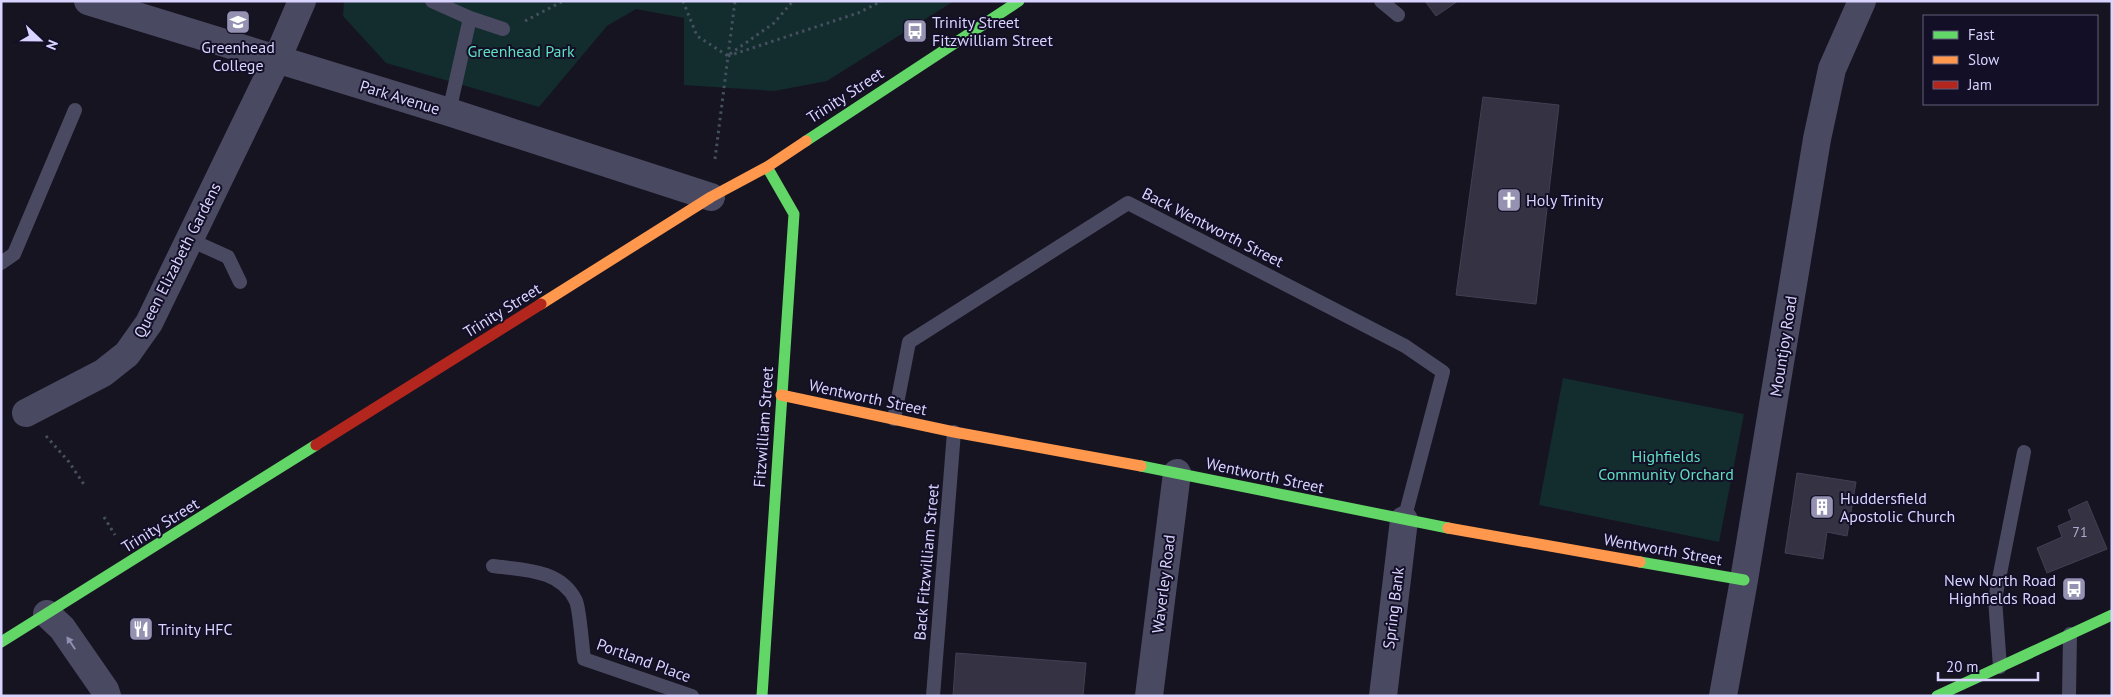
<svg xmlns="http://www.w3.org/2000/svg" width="2113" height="697" font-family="'PT Sans',sans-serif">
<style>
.green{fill:#132c2d}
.building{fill:#343243;stroke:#433f54}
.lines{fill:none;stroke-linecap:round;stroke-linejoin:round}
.path{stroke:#44505f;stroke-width:3;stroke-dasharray:2.5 4;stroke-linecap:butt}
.lane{stroke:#4a4962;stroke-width:14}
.street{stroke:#4a4962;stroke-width:28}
.fast{stroke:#63d668;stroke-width:11}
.slow{stroke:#ff974d;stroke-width:11}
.jam{stroke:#b3261e;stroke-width:11}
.oneway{fill:#928eb0}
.labels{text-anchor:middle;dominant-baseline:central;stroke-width:4;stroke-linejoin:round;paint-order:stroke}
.number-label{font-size:14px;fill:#b0acd0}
.poi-label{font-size:16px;fill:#d9d4ff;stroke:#130f26;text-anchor:start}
.park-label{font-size:16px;fill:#5fe0c0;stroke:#130f26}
.street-label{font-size:16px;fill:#d9d4ff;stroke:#130f26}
</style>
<rect width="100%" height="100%" fill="#161421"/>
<path class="green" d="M 344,1 L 954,1 L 827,81 L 774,91 L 684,85 L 684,18 L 636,9 L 607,26 L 539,107 L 386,63 L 343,16 Z
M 1563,378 L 1744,414 L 1719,542 L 1539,505 Z"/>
<path class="building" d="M 1425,1 L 1458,1 L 1436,16 Z
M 1483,97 L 1559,105 L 1536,304 L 1456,295 Z
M 1797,473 L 1856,482 L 1847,536 L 1827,532 L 1823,559 L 1785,553 Z
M 2087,501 L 2107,549 L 2047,573 L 2037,548 L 2062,537 L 2058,526 L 2072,520 L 2068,510 Z
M 956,653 L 1086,663 L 1083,696 L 953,696 Z"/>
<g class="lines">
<path class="path" d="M 683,1 L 697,36 L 728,56
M 525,21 L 563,1
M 730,54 L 774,23 L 793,1
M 728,56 L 858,13 L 882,1
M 715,159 L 735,1
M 46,436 L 69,462 L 85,486
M 104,517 L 115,535"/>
<path class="lane" d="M 432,1 L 470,18 L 503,29
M 1381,1 L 1398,15
M 449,112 L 470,18
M 188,239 L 228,257 L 240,282
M 1,263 L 14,254 L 75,110
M 894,419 L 909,342 L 1128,203 L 1405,346 L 1443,372 L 1404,520
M 493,566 C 523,570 561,569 576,601 C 580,611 582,646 584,659 L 692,696
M 2000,667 L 1995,599 L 2024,452
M 933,696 L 954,432
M 2069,696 L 2070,634"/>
<path class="street" d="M 88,1 L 449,112 L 711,197
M 26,413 L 103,373 L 127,354 L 149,323 L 277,59 L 302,1
M 47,614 L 62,628 L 105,690 L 107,696
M 1149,696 L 1177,473
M 1383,696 L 1404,520
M 1723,696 L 1744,580 L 1817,139 L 1832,69 L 1862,1"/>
<path class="fast" d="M 806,141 L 1019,1
M 1141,466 L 1448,528
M 1640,562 L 1744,580
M 1,642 L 316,445
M 762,696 L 794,214 L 767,167
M 1937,696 L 2112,615"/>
<path class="slow" d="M 541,304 L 711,197 L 767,167 L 806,141
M 781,395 L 954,432 L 1141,466
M 1448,528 L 1640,562"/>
<path class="jam" d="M 316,445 L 541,304"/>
</g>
<defs><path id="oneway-solid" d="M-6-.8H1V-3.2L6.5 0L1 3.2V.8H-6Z" transform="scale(1.25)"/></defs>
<use class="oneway" href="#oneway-solid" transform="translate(71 643) rotate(-124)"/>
<defs>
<symbol id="university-square" viewBox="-11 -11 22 22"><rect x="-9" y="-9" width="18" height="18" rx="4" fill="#9591b1" stroke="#130f26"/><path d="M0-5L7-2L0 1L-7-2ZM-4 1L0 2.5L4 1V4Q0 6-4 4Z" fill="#fff"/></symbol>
<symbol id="bus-square" viewBox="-11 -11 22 22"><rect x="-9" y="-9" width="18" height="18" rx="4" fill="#9591b1" stroke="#130f26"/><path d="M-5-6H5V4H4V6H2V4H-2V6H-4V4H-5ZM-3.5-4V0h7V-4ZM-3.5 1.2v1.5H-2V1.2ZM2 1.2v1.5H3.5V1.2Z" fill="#fff"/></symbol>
<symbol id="church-square" viewBox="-11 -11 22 22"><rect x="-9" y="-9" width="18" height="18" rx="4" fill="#9591b1" stroke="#130f26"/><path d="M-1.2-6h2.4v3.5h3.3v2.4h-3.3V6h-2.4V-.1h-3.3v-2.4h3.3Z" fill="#fff"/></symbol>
<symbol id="building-square" viewBox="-11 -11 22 22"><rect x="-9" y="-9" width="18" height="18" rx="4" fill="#9591b1" stroke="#130f26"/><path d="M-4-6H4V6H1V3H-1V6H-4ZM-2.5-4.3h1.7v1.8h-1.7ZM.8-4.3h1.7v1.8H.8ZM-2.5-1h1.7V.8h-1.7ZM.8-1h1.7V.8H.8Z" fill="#fff"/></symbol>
<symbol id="restaurant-square" viewBox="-11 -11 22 22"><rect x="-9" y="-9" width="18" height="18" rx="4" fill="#9591b1" stroke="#130f26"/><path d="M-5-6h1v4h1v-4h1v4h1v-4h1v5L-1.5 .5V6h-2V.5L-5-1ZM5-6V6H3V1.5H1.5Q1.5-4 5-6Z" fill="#fff"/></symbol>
</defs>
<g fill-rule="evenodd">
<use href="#university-square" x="224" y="8" width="28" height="28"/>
<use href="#bus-square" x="901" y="17" width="28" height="28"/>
<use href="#church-square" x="1495" y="186" width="28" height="28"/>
<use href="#building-square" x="1808" y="493" width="28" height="28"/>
<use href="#bus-square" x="2060" y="575" width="28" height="28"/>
<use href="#restaurant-square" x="127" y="615" width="28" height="28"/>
</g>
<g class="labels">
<g class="number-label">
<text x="2080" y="532">71</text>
</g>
<g class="poi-label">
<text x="932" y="22">Trinity Street<tspan x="932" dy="18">Fitzwilliam Street</tspan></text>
<text x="238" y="47" text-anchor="middle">Greenhead<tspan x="238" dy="18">College</tspan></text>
<text x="1526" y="200">Holy Trinity</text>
<text x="1840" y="498">Huddersfield<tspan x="1840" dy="18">Apostolic Church</tspan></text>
<text x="2056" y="580" text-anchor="end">New North Road<tspan x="2056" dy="18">Highfields Road</tspan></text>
<text x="158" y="629">Trinity HFC</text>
</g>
<g class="park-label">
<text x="521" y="51">Greenhead Park</text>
<text x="1666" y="456">Highfields<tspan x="1666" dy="18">Community Orchard</tspan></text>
</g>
<g class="street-label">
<text transform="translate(845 95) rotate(-33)">Trinity Street</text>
<text transform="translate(400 97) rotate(17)">Park Avenue</text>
<text transform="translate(1213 227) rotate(27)">Back Wentworth Street</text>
<text transform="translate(177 260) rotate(-63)">Queen Elizabeth Gardens</text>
<text transform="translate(502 310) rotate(-32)">Trinity Street</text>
<text transform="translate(1783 346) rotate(-81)">Mountjoy Road</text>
<text transform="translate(868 397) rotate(12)">Wentworth Street</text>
<text transform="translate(763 427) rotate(-86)">Fitzwilliam Street</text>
<text transform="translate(1265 475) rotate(12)">Wentworth Street</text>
<text transform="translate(160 525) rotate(-32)">Trinity Street</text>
<text transform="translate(1663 549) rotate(10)">Wentworth Street</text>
<text transform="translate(926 562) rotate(-85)">Back Fitzwilliam Street</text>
<text transform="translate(1163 584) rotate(-83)">Waverley Road</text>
<text transform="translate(1393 608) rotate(-83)">Spring Bank</text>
<text transform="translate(644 660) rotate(20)">Portland Place</text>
</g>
</g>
<rect width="2113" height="697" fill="none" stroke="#d9d4ff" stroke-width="5"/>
<rect x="1923" y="15" width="175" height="90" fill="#130f26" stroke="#625e7d"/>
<rect x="1933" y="31" width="25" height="8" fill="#63d668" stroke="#625e7d"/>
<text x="1968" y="40" font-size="15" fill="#d9d4ff">Fast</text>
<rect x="1933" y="56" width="25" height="8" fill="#ff974d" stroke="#625e7d"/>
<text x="1968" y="65" font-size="15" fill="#d9d4ff">Slow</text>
<rect x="1933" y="81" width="25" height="8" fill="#b3261e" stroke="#625e7d"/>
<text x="1968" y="90" font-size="15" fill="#d9d4ff">Jam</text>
<g transform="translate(40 40) rotate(112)" stroke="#130f26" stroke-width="4" paint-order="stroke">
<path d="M0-4L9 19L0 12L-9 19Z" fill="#d9d4ff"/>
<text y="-8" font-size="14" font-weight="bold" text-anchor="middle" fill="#d9d4ff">N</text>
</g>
<path d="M1938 672v8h100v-8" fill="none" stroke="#d9d4ff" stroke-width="2.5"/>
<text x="1946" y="672" font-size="15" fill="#d9d4ff" stroke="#130f26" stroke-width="4" paint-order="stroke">20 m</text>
</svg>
